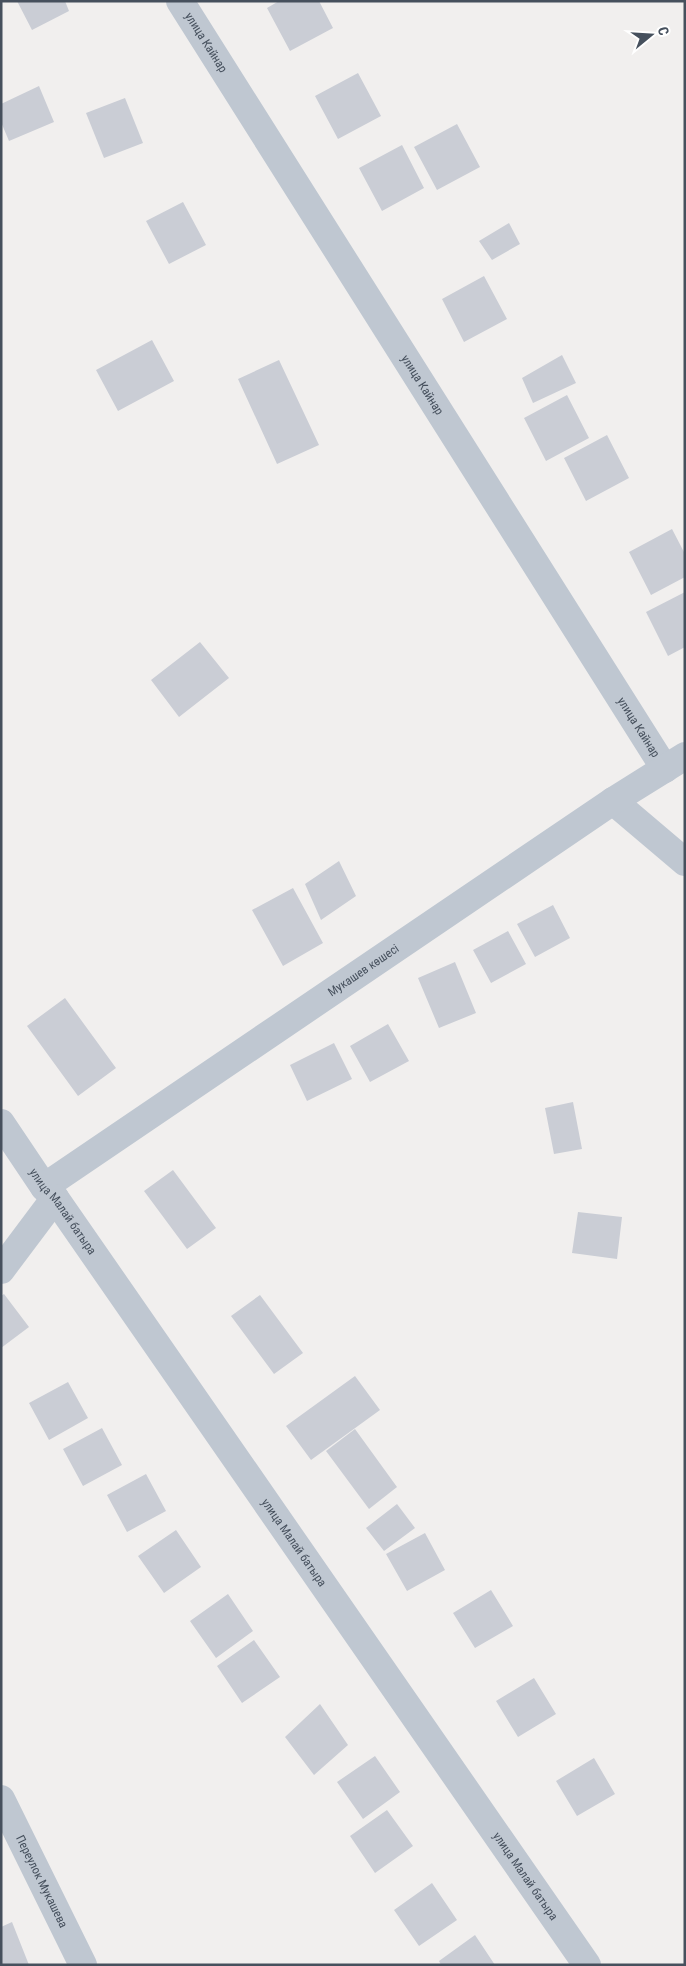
<svg xmlns="http://www.w3.org/2000/svg" width="686" height="1966" font-family="'Roboto Condensed',sans-serif">
<style>
.building{fill:#cacdd5}
.lines{fill:none;stroke-linecap:round;stroke-linejoin:round}
.minor{stroke:#bfc7d1;stroke-width:28}
.labels{text-anchor:middle;dominant-baseline:central;stroke-width:4;stroke-linejoin:round;paint-order:stroke}
.street-label{font-size:12px;fill:#46505d;stroke:#fff}
</style>
<rect width="100%" height="100%" fill="#f1efee"/>
<path class="building" d="M 17,1 L 65,1 L 69,11 L 32,30 Z
M 279,1 L 319,1 L 333,28 L 290,51 L 267,8 Z
M 358,73 L 381,116 L 338,139 L 315,96 Z
M 39,86 L 54,122 L 9,141 L 1,122 L 1,104 Z
M 125,98 L 143,143 L 104,158 L 86,113 Z
M 457,124 L 480,167 L 437,190 L 414,147 Z
M 402,145 L 424,188 L 382,211 L 359,168 Z
M 183,202 L 206,245 L 169,264 L 146,221 Z
M 509,223 L 520,244 L 492,260 L 479,241 Z
M 484,276 L 507,319 L 464,342 L 442,299 Z
M 152,340 L 174,381 L 118,411 L 96,370 Z
M 562,355 L 576,383 L 533,403 L 522,378 Z
M 279,360 L 319,445 L 277,464 L 238,379 Z
M 567,395 L 589,438 L 546,461 L 524,418 Z
M 607,435 L 629,478 L 586,501 L 564,458 Z
M 672,529 L 685,554 L 685,577 L 651,595 L 629,552 Z
M 685,592 L 685,647 L 668,656 L 646,612 Z
M 200,642 L 229,678 L 179,717 L 151,680 Z
M 339,861 L 356,896 L 321,920 L 305,884 Z
M 293,888 L 323,943 L 283,966 L 252,910 Z
M 553,905 L 570,938 L 535,957 L 517,924 Z
M 508,931 L 526,964 L 491,983 L 473,950 Z
M 455,962 L 476,1013 L 439,1028 L 418,978 Z
M 65,998 L 116,1068 L 78,1096 L 27,1026 Z
M 388,1024 L 409,1061 L 370,1082 L 350,1046 Z
M 334,1043 L 352,1079 L 307,1101 L 290,1065 Z
M 573,1102 L 582,1149 L 554,1154 L 545,1108 Z
M 173,1170 L 216,1228 L 187,1249 L 144,1191 Z
M 578,1212 L 622,1217 L 617,1259 L 572,1253 Z
M 4,1294 L 29,1327 L 1,1348 L 1,1296 Z
M 260,1295 L 303,1353 L 274,1374 L 231,1316 Z
M 355,1376 L 380,1410 L 311,1460 L 286,1426 Z
M 68,1382 L 88,1418 L 49,1440 L 29,1403 Z
M 102,1428 L 122,1465 L 83,1486 L 63,1449 Z
M 355,1429 L 397,1487 L 369,1509 L 326,1451 Z
M 146,1474 L 166,1511 L 127,1532 L 107,1495 Z
M 397,1504 L 415,1528 L 384,1551 L 366,1528 Z
M 176,1530 L 201,1567 L 164,1593 L 138,1556 Z
M 425,1533 L 445,1570 L 407,1591 L 386,1554 Z
M 491,1590 L 513,1626 L 475,1648 L 453,1613 Z
M 228,1594 L 253,1631 L 216,1658 L 190,1621 Z
M 254,1640 L 280,1677 L 242,1703 L 217,1666 Z
M 534,1678 L 556,1714 L 518,1737 L 496,1701 Z
M 320,1704 L 348,1745 L 314,1775 L 285,1737 Z
M 375,1756 L 400,1792 L 363,1819 L 337,1782 Z
M 594,1758 L 615,1794 L 577,1816 L 556,1781 Z
M 387,1810 L 413,1846 L 375,1873 L 350,1836 Z
M 432,1883 L 457,1920 L 419,1946 L 394,1910 Z
M 12,1922 L 29,1965 L 1,1965 L 1,1927 Z
M 475,1935 L 495,1965 L 441,1965 L 439,1961 Z"/>
<g class="lines">
<g class="minor">
<path id="s1" d="M 180,1 L 665,769"/>
<path d="M 613,801 L 685,862"/>
<path id="s2" d="M 1,1123 L 44,1187 L 55,1198 L 587,1965"/>
<path id="s3" d="M 44,1187 L 613,801 L 685,756"/>
<path d="M 1,1270 L 55,1198"/>
<path id="s4" d="M 1,1799 L 83,1965"/>
</g>
</g>
<g class="labels">
<g class="street-label">
<text stroke="none"><textPath href="#s1" startOffset="49">улица Кайнар</textPath></text>
<text stroke="none"><textPath href="#s1" startOffset="454">улица Кайнар</textPath></text>
<text stroke="none"><textPath href="#s1" startOffset="859">улица Кайнар</textPath></text>
<text stroke="none"><textPath href="#s3" startOffset="386">Мукашев көшесі</textPath></text>
<text stroke="none"><textPath href="#s2" startOffset="108">улица Малай батыра</textPath></text>
<text stroke="none"><textPath href="#s2" startOffset="512">улица Малай батыра</textPath></text>
<text stroke="none"><textPath href="#s2" startOffset="918">улица Малай батыра</textPath></text>
<text stroke="none"><textPath href="#s4" startOffset="92">Переулок Мукашева</textPath></text>
</g>
</g>
<rect width="686" height="1966" fill="none" stroke="#46505d" stroke-width="5"/>
<g transform="translate(651 35) rotate(72)" stroke="#ffffff" stroke-width="4" paint-order="stroke">
<path d="M0-4L9 19L0 12L-9 19Z" fill="#46505d"/>
<text y="-8" font-size="14" font-weight="bold" text-anchor="middle" fill="#46505d">С</text>
</g>
</svg>
